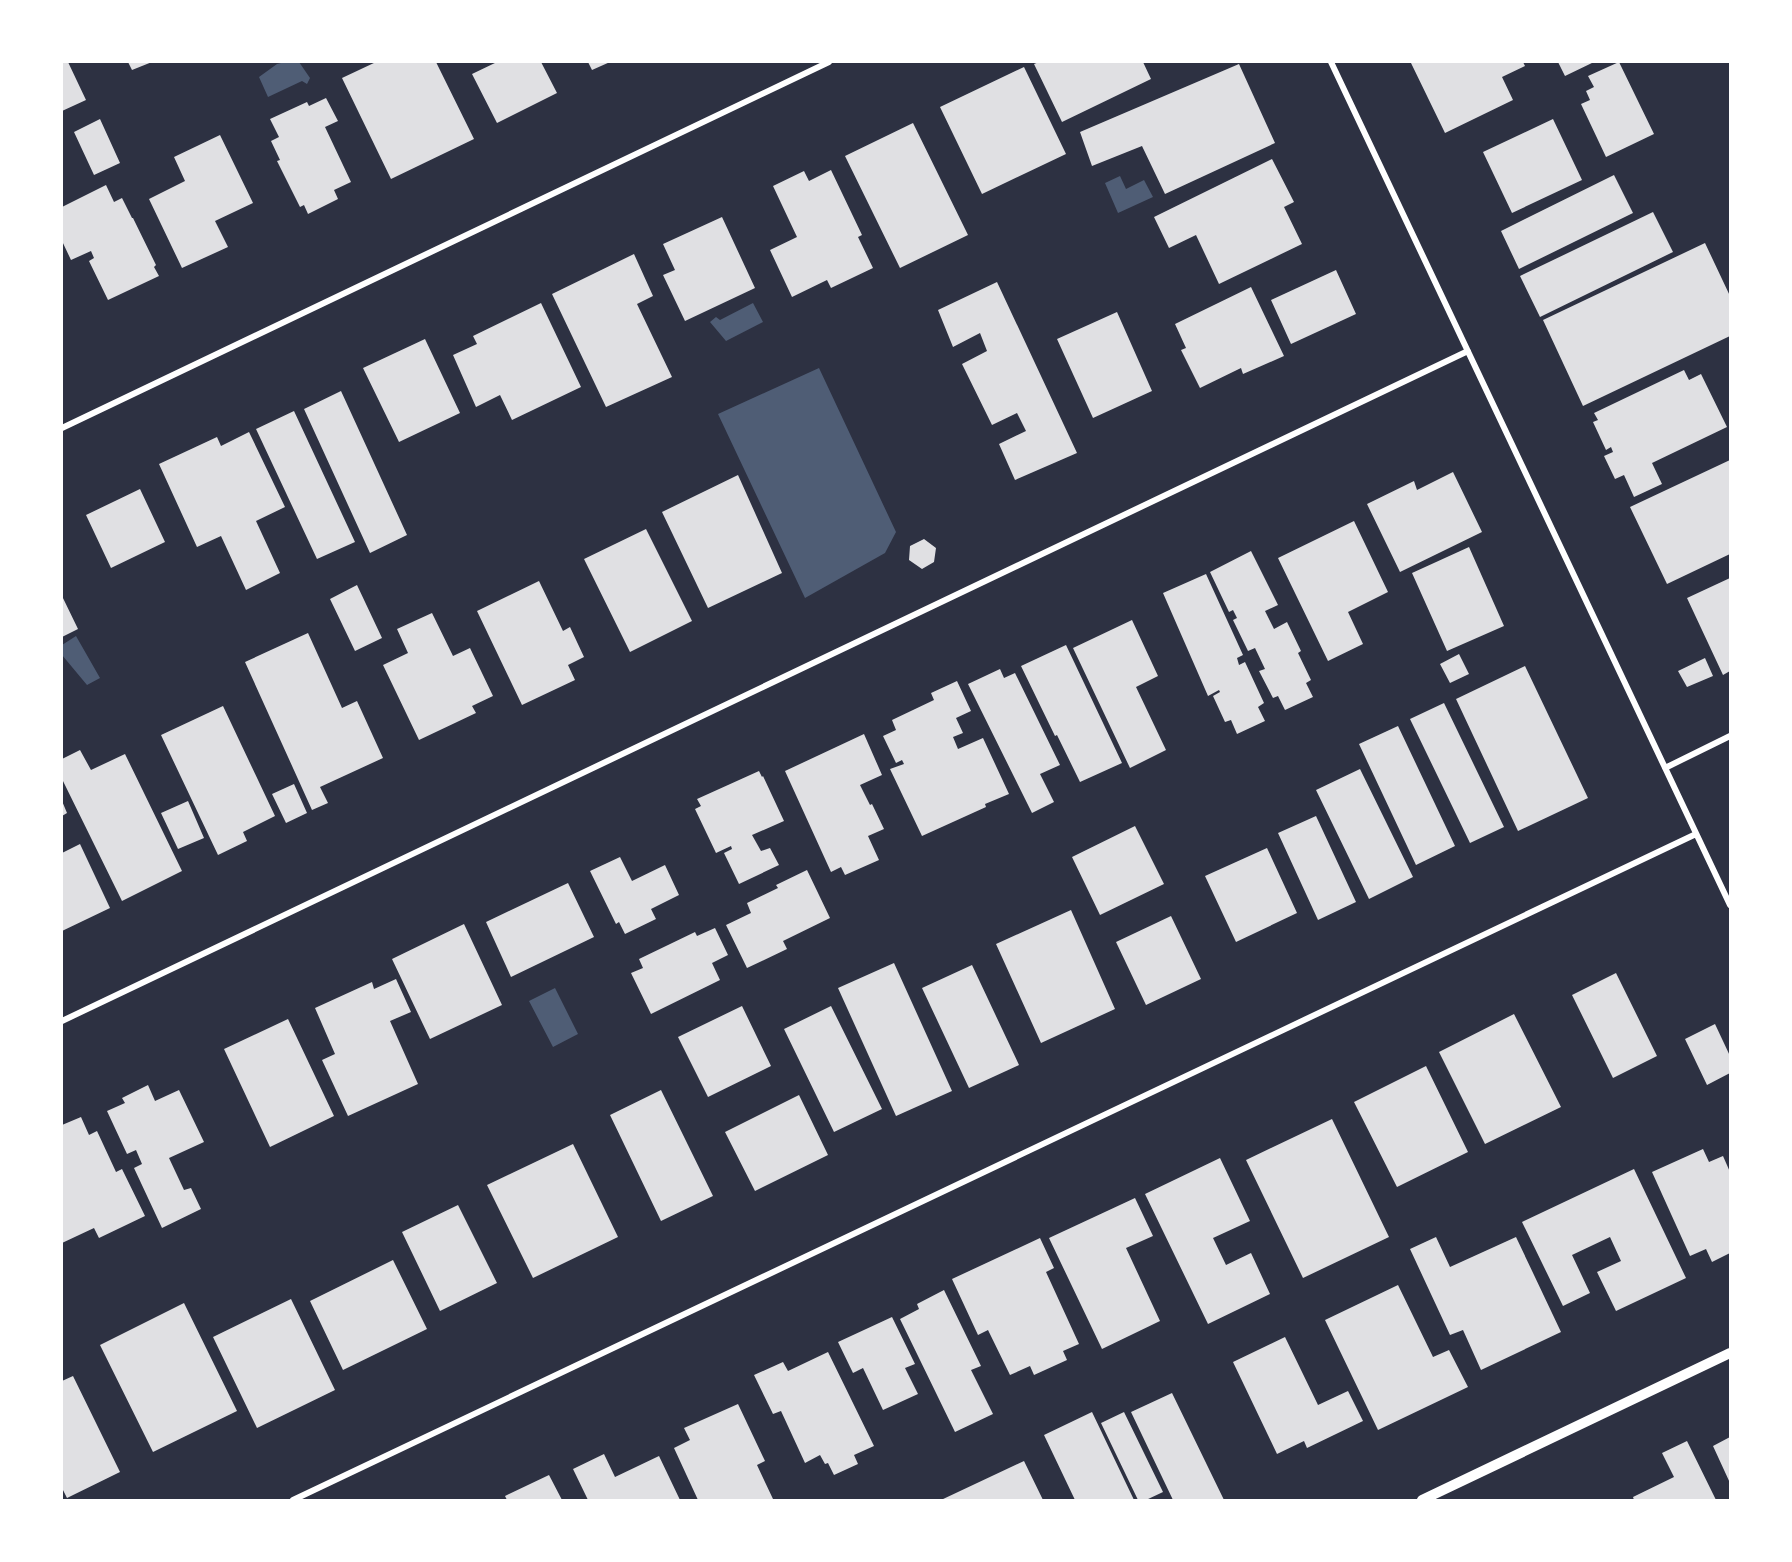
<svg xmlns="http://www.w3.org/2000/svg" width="1792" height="1562" font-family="'Archivo Narrow',sans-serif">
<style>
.water{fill:#4f5d75}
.building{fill:#e0e0e3}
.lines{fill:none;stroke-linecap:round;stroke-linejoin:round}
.minor{stroke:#fff;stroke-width:6}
.tertiary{stroke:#fff;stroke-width:10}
</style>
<rect width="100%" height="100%" fill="#2d3142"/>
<path class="water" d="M 285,62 L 299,62 L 310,78 L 307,84 L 302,81 L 268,97 L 259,77 L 277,64 Z
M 1120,176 L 1126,189 L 1144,180 L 1153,197 L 1118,213 L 1105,183 Z
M 753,303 L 763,322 L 726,341 L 710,322 L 716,317 L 720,320 Z
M 819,368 L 896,532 L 885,553 L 805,598 L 718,414 Z
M 76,636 L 100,678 L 87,685 L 62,655 L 62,645 Z
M 555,988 L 578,1034 L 553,1047 L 529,1001 Z"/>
<path class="building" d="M 62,62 L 68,62 L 86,100 L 62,111 Z
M 128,62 L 152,62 L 132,70 Z
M 376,62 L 436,62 L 474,139 L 391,179 L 342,78 Z
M 497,62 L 541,62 L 557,93 L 497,123 L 472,74 Z
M 588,62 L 610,62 L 592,70 Z
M 1039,62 L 1143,62 L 1151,79 L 1062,122 L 1034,64 Z
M 1415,62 L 1523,62 L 1525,66 L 1502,77 L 1513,100 L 1445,133 L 1411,63 Z
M 1558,62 L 1594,62 L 1565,76 Z
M 1619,62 L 1654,134 L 1606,157 L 1581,104 L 1590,100 L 1586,91 L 1594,87 L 1588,76 Z
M 1239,64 L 1275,143 L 1165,194 L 1142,146 L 1092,166 L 1080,132 Z
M 1024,67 L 1066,154 L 982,194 L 940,107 Z
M 326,98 L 338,121 L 325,127 L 351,182 L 334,190 L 338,199 L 308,214 L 304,205 L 300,207 L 277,161 L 280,160 L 271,141 L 279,137 L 270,119 L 307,102 L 309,106 Z
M 100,119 L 120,163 L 94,175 L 74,132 Z
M 1553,119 L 1582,180 L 1512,213 L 1483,152 Z
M 913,123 L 968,235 L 900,268 L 845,156 Z
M 220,135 L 253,203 L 215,221 L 228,247 L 182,268 L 149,199 L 185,181 L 174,157 Z
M 1272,159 L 1294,202 L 1284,207 L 1302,244 L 1219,284 L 1196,235 L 1169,248 L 1154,217 Z
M 831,170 L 862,235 L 858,237 L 873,268 L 831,288 L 827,280 L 792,297 L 770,250 L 797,237 L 773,186 L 804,171 L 809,181 Z
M 1614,175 L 1633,213 L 1519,269 L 1501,231 Z
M 106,185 L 114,202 L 122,198 L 132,218 L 133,218 L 156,265 L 154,267 L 159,276 L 108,300 L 89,261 L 94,258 L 91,251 L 71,260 L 62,241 L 62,207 Z
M 1653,212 L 1673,252 L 1540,317 L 1520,276 Z
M 722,217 L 755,288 L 685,321 L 663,275 L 675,270 L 663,244 Z
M 1705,243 L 1730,296 L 1730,336 L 1583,406 L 1543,320 Z
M 634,254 L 653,296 L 637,304 L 672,377 L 606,407 L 552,294 Z
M 1336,270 L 1356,314 L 1291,344 L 1271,300 Z
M 997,282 L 1077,453 L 1015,480 L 999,444 L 1026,431 L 1017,413 L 992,425 L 962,364 L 987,351 L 980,333 L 953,347 L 938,310 Z
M 1251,287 L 1284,356 L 1243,374 L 1241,368 L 1200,388 L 1181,350 L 1186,348 L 1175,324 Z
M 541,303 L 581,387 L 512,420 L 500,395 L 476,407 L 453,355 L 477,344 L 473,336 Z
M 1117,312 L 1152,391 L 1093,418 L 1057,339 Z
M 425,339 L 460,413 L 399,442 L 363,368 Z
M 1684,370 L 1689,380 L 1701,374 L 1727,427 L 1652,463 L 1662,484 L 1634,497 L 1624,475 L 1615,479 L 1604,456 L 1613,452 L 1611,447 L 1606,450 L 1593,422 L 1598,420 L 1594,413 Z
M 341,391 L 407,535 L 370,553 L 304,409 Z
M 294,411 L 355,542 L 317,559 L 256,429 Z
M 249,432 L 285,507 L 256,521 L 280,573 L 246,590 L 221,536 L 197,547 L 159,464 L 217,437 L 221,446 Z
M 1730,460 L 1730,554 L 1667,584 L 1630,507 Z
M 1453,472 L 1482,532 L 1400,572 L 1367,504 L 1414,481 L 1417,490 Z
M 738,475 L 782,573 L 708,608 L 662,512 Z
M 140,489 L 165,542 L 111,568 L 86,515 Z
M 1354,521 L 1388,592 L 1348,612 L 1363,644 L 1328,661 L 1278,558 Z
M 646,529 L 692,621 L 630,652 L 584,559 Z
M 924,539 L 936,548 L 934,562 L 922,569 L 909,560 L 910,546 Z
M 1469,547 L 1504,626 L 1447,651 L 1412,573 Z
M 1251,551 L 1278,605 L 1265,611 L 1274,629 L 1287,622 L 1301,651 L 1298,653 L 1311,680 L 1306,683 L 1313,697 L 1285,710 L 1278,696 L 1273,698 L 1259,671 L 1265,669 L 1255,648 L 1248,651 L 1233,620 L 1237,618 L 1233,610 L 1229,612 L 1210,572 Z
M 1206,574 L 1243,655 L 1237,658 L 1239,665 L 1245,662 L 1264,703 L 1258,707 L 1265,721 L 1237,734 L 1231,720 L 1225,722 L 1213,696 L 1220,692 L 1219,690 L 1208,696 L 1163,593 Z
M 1730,578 L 1730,671 L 1723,675 L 1687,598 Z
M 539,581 L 563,631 L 570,627 L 584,657 L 568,665 L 575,680 L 522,705 L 477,611 Z
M 357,585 L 382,638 L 355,651 L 330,599 Z
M 62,596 L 78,629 L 62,637 Z
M 432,613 L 453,656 L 470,648 L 493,696 L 472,706 L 476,713 L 419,740 L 383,665 L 408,653 L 397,629 Z
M 1132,620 L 1158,676 L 1136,687 L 1166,750 L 1130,768 L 1073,648 Z
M 308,633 L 342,708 L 357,701 L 383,758 L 320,787 L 328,803 L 312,810 L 245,662 Z
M 1066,645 L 1122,763 L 1080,782 L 1057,735 L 1055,736 L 1021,666 Z
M 1459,654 L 1469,674 L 1450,683 L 1440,664 Z
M 1705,658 L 1713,676 L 1687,687 L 1678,671 Z
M 1525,666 L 1588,798 L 1518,831 L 1456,699 Z
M 1000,669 L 1004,678 L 1015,673 L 1060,765 L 1040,774 L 1054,802 L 1032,813 L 968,684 Z
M 957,681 L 971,711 L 956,718 L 963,733 L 953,737 L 958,749 L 983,738 L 1009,794 L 985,804 L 986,807 L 922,836 L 890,769 L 904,764 L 902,760 L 896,763 L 883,736 L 896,730 L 892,720 L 934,700 L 931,693 Z
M 1444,703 L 1504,827 L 1470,843 L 1410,719 Z
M 223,706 L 275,816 L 243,832 L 247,841 L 218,855 L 161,735 Z
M 1398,726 L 1455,846 L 1416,865 L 1359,744 Z
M 864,734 L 882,775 L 860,785 L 870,805 L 872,804 L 884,829 L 868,836 L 879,860 L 845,875 L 841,867 L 831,872 L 785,771 Z
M 80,750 L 91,770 L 125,754 L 182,871 L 122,901 L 62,779 L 62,759 Z
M 1360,769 L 1413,877 L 1369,899 L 1316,790 Z
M 759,771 L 762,777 L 763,776 L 784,821 L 752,835 L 761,851 L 770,848 L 779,865 L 739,884 L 724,853 L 732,849 L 731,846 L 716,853 L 695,809 L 701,806 L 697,799 Z
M 294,784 L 307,813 L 286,823 L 272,794 Z
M 62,801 L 67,813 L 62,816 Z
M 188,801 L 204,838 L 178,849 L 161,813 Z
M 1316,816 L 1356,902 L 1318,920 L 1278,833 Z
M 1135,826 L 1164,884 L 1100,915 L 1072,857 Z
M 80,844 L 110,908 L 62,931 L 62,853 Z
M 1267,848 L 1297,913 L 1236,942 L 1205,876 Z
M 620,857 L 632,881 L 665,865 L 679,895 L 651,909 L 656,919 L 625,934 L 619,922 L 616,924 L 590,871 Z
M 807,870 L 830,918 L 783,941 L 787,949 L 747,968 L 726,925 L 751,913 L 747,903 L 778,888 L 776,885 Z
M 568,883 L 594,937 L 511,977 L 486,922 Z
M 1071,910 L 1115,1009 L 1041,1043 L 996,944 Z
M 1171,916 L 1201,979 L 1146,1005 L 1116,942 Z
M 464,924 L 502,1005 L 430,1039 L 392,959 Z
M 715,928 L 728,955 L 712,963 L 720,980 L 651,1014 L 631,973 L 643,968 L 639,959 L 695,932 L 697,936 Z
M 894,963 L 952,1091 L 896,1116 L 838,988 Z
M 972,965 L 1019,1065 L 969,1088 L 922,988 Z
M 1616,973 L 1657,1056 L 1613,1078 L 1572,995 Z
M 396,979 L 411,1012 L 390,1021 L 418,1084 L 348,1116 L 322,1060 L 335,1054 L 315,1008 L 372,982 L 374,989 Z
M 742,1006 L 771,1066 L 708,1097 L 678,1037 Z
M 831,1006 L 882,1109 L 834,1132 L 784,1029 Z
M 1514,1014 L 1561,1107 L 1485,1144 L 1439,1052 Z
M 288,1019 L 334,1116 L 270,1147 L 224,1049 Z
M 1715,1024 L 1730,1056 L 1730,1073 L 1707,1085 L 1685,1039 Z
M 1426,1066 L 1468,1152 L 1397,1187 L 1354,1102 Z
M 148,1085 L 155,1101 L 179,1090 L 204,1142 L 169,1158 L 184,1190 L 191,1188 L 201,1209 L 162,1228 L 134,1168 L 142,1164 L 136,1150 L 127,1154 L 107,1111 L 125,1103 L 122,1098 Z
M 661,1090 L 713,1196 L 661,1221 L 610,1115 Z
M 799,1095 L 828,1155 L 755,1191 L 725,1132 Z
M 81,1117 L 89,1135 L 97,1131 L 116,1172 L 122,1169 L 145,1216 L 99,1238 L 94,1228 L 62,1243 L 62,1125 Z
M 1332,1119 L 1389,1237 L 1303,1278 L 1246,1160 Z
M 573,1144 L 618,1237 L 533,1278 L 487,1185 Z
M 1703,1149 L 1709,1162 L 1723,1156 L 1730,1172 L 1730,1253 L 1712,1262 L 1706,1249 L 1690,1256 L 1652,1172 Z
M 1220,1158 L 1250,1221 L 1213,1238 L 1226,1265 L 1251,1253 L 1270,1294 L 1208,1324 L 1145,1194 Z
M 1634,1169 L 1686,1278 L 1616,1311 L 1597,1272 L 1621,1261 L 1610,1237 L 1572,1255 L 1590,1293 L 1563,1306 L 1522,1222 Z
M 1135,1198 L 1153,1236 L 1126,1248 L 1160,1321 L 1102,1349 L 1049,1238 Z
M 458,1205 L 497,1283 L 440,1311 L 402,1232 Z
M 1436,1237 L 1450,1267 L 1516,1237 L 1561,1332 L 1481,1370 L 1463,1330 L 1450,1335 L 1410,1249 Z
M 1040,1238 L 1054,1268 L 1046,1272 L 1079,1344 L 1063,1351 L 1067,1360 L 1034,1375 L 1030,1366 L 1010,1375 L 988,1330 L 978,1335 L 952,1279 Z
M 393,1260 L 427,1329 L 343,1370 L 310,1301 Z
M 1398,1285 L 1433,1357 L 1449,1350 L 1468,1387 L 1378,1430 L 1325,1320 Z
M 944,1290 L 981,1366 L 971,1370 L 993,1414 L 955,1432 L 900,1319 L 919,1309 L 917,1304 Z
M 291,1299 L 335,1390 L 257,1428 L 213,1337 Z
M 184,1303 L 237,1411 L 153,1452 L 100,1345 Z
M 892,1317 L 915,1364 L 905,1368 L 918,1394 L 883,1410 L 863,1368 L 853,1373 L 838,1342 Z
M 1285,1337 L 1318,1405 L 1348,1391 L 1363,1421 L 1307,1448 L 1304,1441 L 1277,1454 L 1233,1362 Z
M 828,1352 L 874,1446 L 854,1455 L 858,1464 L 834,1475 L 828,1463 L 825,1464 L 820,1455 L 805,1463 L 781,1411 L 773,1414 L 754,1375 L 783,1362 L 788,1371 Z
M 73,1376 L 120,1472 L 67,1498 L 62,1488 L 62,1381 Z
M 1172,1393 L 1224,1500 L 1173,1500 L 1131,1412 Z
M 738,1404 L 765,1461 L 757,1465 L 773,1499 L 698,1500 L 674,1448 L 690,1440 L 684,1428 Z
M 1092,1412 L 1134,1500 L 1075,1500 L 1044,1435 Z
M 1124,1412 L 1163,1492 L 1146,1500 L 1138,1500 L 1101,1423 Z
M 1730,1437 L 1730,1483 L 1713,1446 Z
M 1687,1441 L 1716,1500 L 1634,1500 L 1633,1497 L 1674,1477 L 1662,1453 Z
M 604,1454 L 615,1477 L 659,1456 L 680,1500 L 588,1500 L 573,1469 Z
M 1024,1461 L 1043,1500 L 941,1500 Z
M 549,1475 L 562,1500 L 507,1500 L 505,1496 Z"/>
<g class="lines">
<path class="minor" d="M 1331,62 L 1730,905
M 62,428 L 829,62
M 1665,768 L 1730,736
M 62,1021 L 1468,351
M 293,1500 L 1696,834"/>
<path class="tertiary" d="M 1422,1500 L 1730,1353"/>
</g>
<rect width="1792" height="1562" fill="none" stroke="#ffffff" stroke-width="126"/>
</svg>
